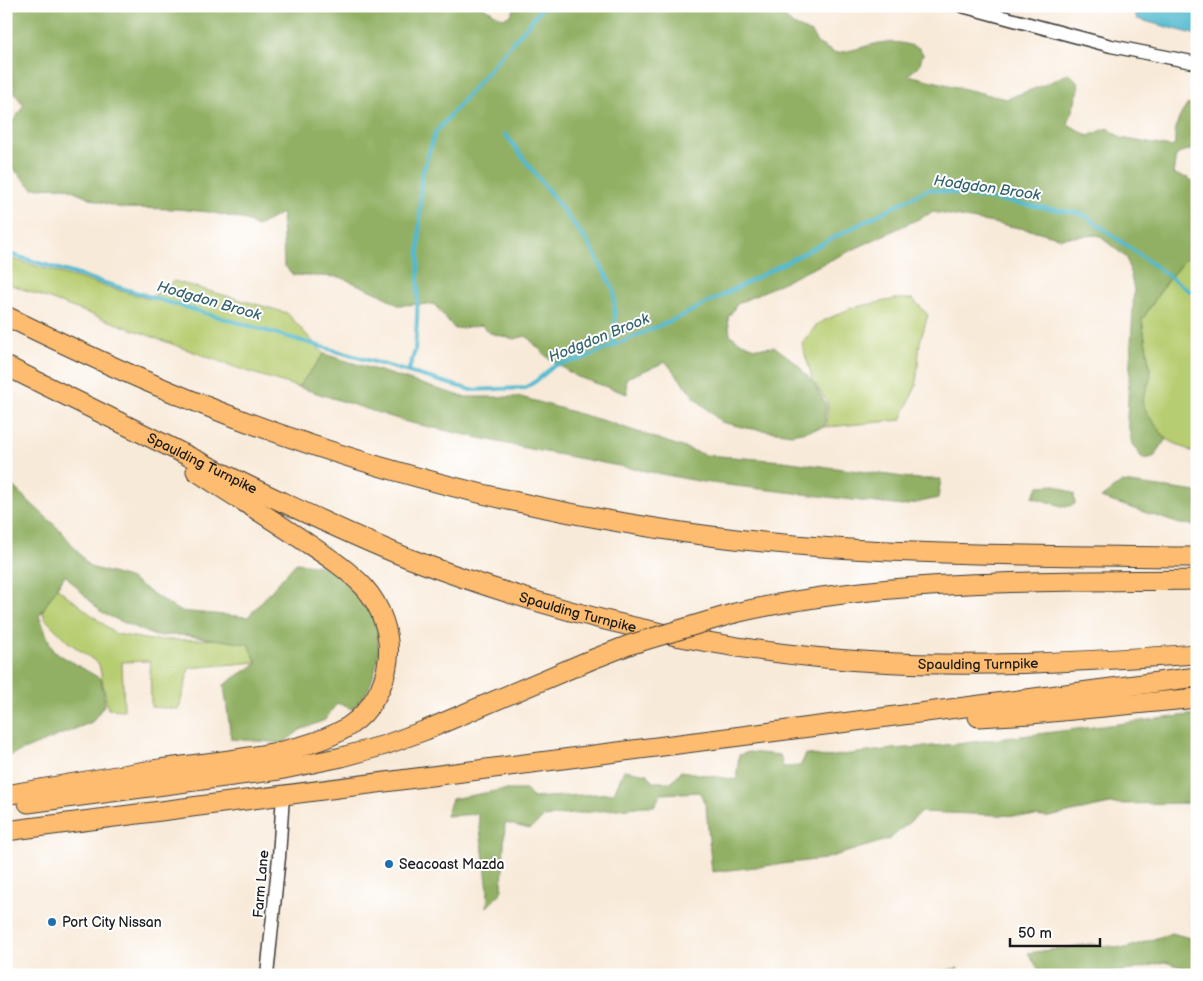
<svg xmlns="http://www.w3.org/2000/svg" width="1203" height="981" font-family="'Balsamiq Sans',sans-serif">
<style>
.green{fill:#b7cd71;stroke:#6a7446}
.forest{fill:#91b063;stroke:#566640}
.water{fill:#52bacf;stroke:#376b76}
.lines{fill:none;stroke-linecap:round;stroke-linejoin:round}
.stream{stroke:#52bacf;stroke-width:4}
.minor-casing{stroke:#3d3b38;stroke-width:15}
.highway-casing{stroke:#3d3b38;stroke-width:21}
.minor{stroke:#fff;stroke-width:12}
.highway{stroke:#fdbc6f;stroke-width:19}
.highway-bridge-casing{stroke:#3d3b38;stroke-width:21;stroke-linecap:butt}
.highway-bridge{stroke:#fdbc6f;stroke-width:19}
.poi-dot{fill:#1f6fb2;stroke:#fff;stroke-width:2}
.labels{text-anchor:middle;dominant-baseline:central;stroke-width:4;stroke-linejoin:round;paint-order:stroke}
.street-label{font-size:14px;fill:#1c1c1c;stroke:#fff}
.poi-label{font-size:14px;fill:#1c1c1c;stroke:#fff;text-anchor:start}
.water-label{font-size:15px;font-style:italic;fill:#34636d;stroke:#fff}
</style>
<rect width="100%" height="100%" fill="#fff"/>
<filter id="ink" filterUnits="userSpaceOnUse"><feTurbulence type="fractalNoise" baseFrequency=".02" numOctaves="2"/><feDisplacementMap in="SourceGraphic" scale="10" xChannelSelector="R" yChannelSelector="G"/><feConvolveMatrix kernelMatrix="1 2 1 2 8 2 1 2 1" color-interpolation-filters="sRGB"/></filter>
<filter id="wash" filterUnits="userSpaceOnUse"><feTurbulence type="fractalNoise" baseFrequency=".0096" numOctaves="4" result="noise"/><feDisplacementMap in="SourceGraphic" scale="20" xChannelSelector="R" yChannelSelector="G"/><feGaussianBlur stdDeviation="1.12" result="paint"/><feColorMatrix in="noise" values="0 0 0 0 0 0 0 0 0 0 0 0 0 0 0 0 0 1.4 0 .05"/><feComposite in="paint" operator="in"/></filter>
<g filter="url(#wash)">
<rect width="100%" height="100%" fill="#f8ead9"/>
<path class="green" d="M 1195,248 L 1197,258 L 1197,454 L 1166,439 L 1148,415 L 1142,402 L 1151,376 L 1142,320 L 1167,281 Z
M 6,257 L 149,299 L 174,281 L 287,313 L 324,354 L 298,387 L 243,370 L 6,283 Z
M 895,299 L 913,299 L 928,315 L 920,342 L 916,386 L 901,420 L 827,427 L 828,403 L 813,381 L 802,344 L 817,324 L 851,308 Z
M 6,543 L 61,591 L 116,634 L 151,640 L 259,639 L 348,654 L 189,668 L 179,709 L 151,707 L 150,661 L 122,662 L 124,710 L 108,709 L 99,664 L 67,641 L 45,619 L 32,581 Z"/>
<path class="forest" d="M 6,6 L 482,6 L 502,18 L 510,16 L 516,6 L 773,6 L 793,25 L 812,33 L 817,43 L 835,53 C 871,49 880,34 919,48 L 923,54 L 919,66 L 908,75 L 1006,99 L 1044,85 L 1069,73 L 1078,82 L 1079,89 L 1068,124 L 1088,136 L 1108,128 L 1121,138 L 1171,147 L 1175,145 C 1174,128 1178,117 1188,104 L 1197,108 L 1197,149 L 1183,151 L 1176,156 L 1173,174 L 1188,178 L 1197,184 L 1197,258 L 1194,249 L 1167,281 L 1142,320 L 1151,376 L 1142,402 L 1148,415 L 1166,439 L 1154,457 L 1143,459 L 1132,444 L 1127,418 L 1134,290 L 1127,258 L 1098,235 L 1060,238 L 1036,231 L 933,212 L 737,304 L 728,318 L 730,335 L 742,343 L 755,348 L 775,347 L 795,362 L 812,381 L 826,404 L 825,427 L 792,434 L 746,428 L 721,422 L 696,399 L 666,362 L 626,378 L 627,394 L 575,376 L 546,356 L 526,336 L 514,339 L 490,333 L 481,325 L 455,329 L 434,304 L 398,305 L 382,295 L 340,277 L 293,275 L 284,265 L 282,213 L 256,227 L 246,220 L 209,212 L 177,209 L 121,208 L 97,201 L 65,187 L 32,188 L 6,161 L 6,131 L 24,105 L 14,93 L 9,42 L 6,39 Z
M 324,354 L 464,397 L 521,397 L 608,422 L 706,455 L 783,461 L 918,479 L 941,479 L 938,498 L 903,506 L 703,482 L 530,449 L 407,422 L 298,387 Z
M 6,480 L 62,532 L 90,567 L 129,578 L 179,611 L 248,617 L 296,563 C 303,564 309,564 315,565 C 325,567 335,573 343,579 C 379,604 387,645 370,685 C 367,694 358,702 352,709 L 337,703 L 325,720 L 300,730 L 283,743 L 231,739 L 224,685 L 257,663 L 248,644 L 183,635 L 155,636 L 102,613 L 65,575 L 39,616 L 53,651 L 101,679 L 105,704 L 92,722 L 6,757 Z
M 1122,482 L 1197,492 L 1197,525 L 1180,524 L 1101,498 Z
M 1056,485 L 1074,494 L 1075,504 L 1065,507 L 1032,497 L 1039,486 Z
M 1197,714 L 1197,803 L 1110,804 L 1049,817 L 921,812 L 890,839 L 824,859 L 712,872 L 706,807 L 700,792 L 661,794 L 654,806 L 645,806 L 544,817 L 530,829 L 505,823 L 502,889 L 500,894 L 487,907 L 488,889 L 478,814 L 446,816 L 452,799 L 501,790 L 527,790 L 532,798 L 614,793 L 624,770 L 648,774 L 652,782 L 672,782 L 681,771 L 736,780 L 739,755 L 749,752 L 780,755 L 783,767 L 800,766 L 806,754 L 825,757 L 893,749 L 958,744 Z
M 1172,933 L 1197,940 L 1197,975 L 1194,975 L 1184,968 L 1165,962 L 1132,970 L 1087,975 L 1038,975 L 1039,970 L 1028,953 L 1090,944 L 1126,948 Z
M 958,968 L 956,975 L 919,975 Z"/>
<path class="water" d="M 1138,6 L 1180,6 L 1197,9 L 1197,35 L 1137,19 L 1135,14 Z"/>
<g class="lines">
<path class="stream" d="M 505,134 L 589,244 L 614,290 L 615,322 L 613,346
M 6,253 L 184,307 L 471,390 L 525,388 L 536,381 L 555,365 L 582,359 L 682,316 L 928,189 L 1083,214 L 1188,290 L 1197,294
M 408,372 L 415,351 L 417,320 L 421,178 L 435,133 L 544,6"/>
</g>
</g>
<g filter="url(#ink)">
<g class="lines">
<defs>
<path id="minor" d="M 962,6 L 1111,46 L 1197,63
M 267,975 L 279,857 L 283,795"/>
<g id="highway">
<path d="M 6,316 C 65,345 125,373 186,398 C 336,460 494,503 655,528 C 833,557 1016,555 1197,557"/>
<path id="s1" d="M 6,366 C 91,408 175,450 259,491 C 308,514 357,538 408,558 C 558,615 717,653 877,662 C 984,668 1090,661 1197,654"/>
<path d="M 735,613 C 886,578 1043,582 1197,580"/>
<path d="M 978,717 L 1031,714 L 1197,698"/>
<path d="M 6,795 C 57,786 108,777 159,769 C 213,761 304,756 349,726 C 371,711 385,686 388,660 C 391,634 381,606 364,587 C 346,568 325,555 304,541 C 269,517 232,495 196,471"/>
<path d="M 28,803 L 279,770 L 342,757 L 385,745 L 426,730 L 588,661"/>
<path d="M 6,831 L 1197,677"/>
</g>
</defs>
<use href="#minor" class="minor-casing"/>
<use href="#highway" class="highway-casing"/>
<use href="#minor" class="minor"/>
<use href="#highway" class="highway"/>
<defs>
<path id="highway-bridge" d="M 588,661 L 629,645 L 735,613"/>
</defs>
<use href="#highway-bridge" class="highway-bridge-casing"/>
<use href="#highway-bridge" class="highway-bridge"/>
</g>
</g>
<g class="poi-dot">
<circle cx="389" cy="864" r="5"/>
<circle cx="52" cy="922" r="5"/>
</g>
<g class="labels">
<g class="street-label">
<text stroke="none"><textPath href="#s1" startOffset="219">Spaulding Turnpike</textPath></text>
<text stroke="none"><textPath href="#s1" startOffset="624">Spaulding Turnpike</textPath></text>
<text stroke="none"><textPath href="#s1" startOffset="1029">Spaulding Turnpike</textPath></text>
<text transform="translate(261 884) rotate(-85)">Farm Lane</text>
</g>
<g class="poi-label">
<text x="399" y="864">Seacoast Mazda</text>
<text x="62" y="922">Port City Nissan</text>
</g>
<g class="water-label">
<text transform="translate(987 188) rotate(8)">Hodgdon Brook</text>
<text transform="translate(209 301) rotate(16)">Hodgdon Brook</text>
<text transform="translate(599 338) rotate(-22)">Hodgdon Brook</text>
</g>
</g>
<rect width="1203" height="981" fill="none" stroke="#fff" stroke-width="25"/>
<path d="M1010 938v8h90v-8" fill="none" stroke="#1c1c1c" stroke-width="2.5"/>
<text x="1018" y="938" font-size="15" fill="#1c1c1c" stroke="#ffffff" stroke-width="4" paint-order="stroke">50 m</text>
</svg>
